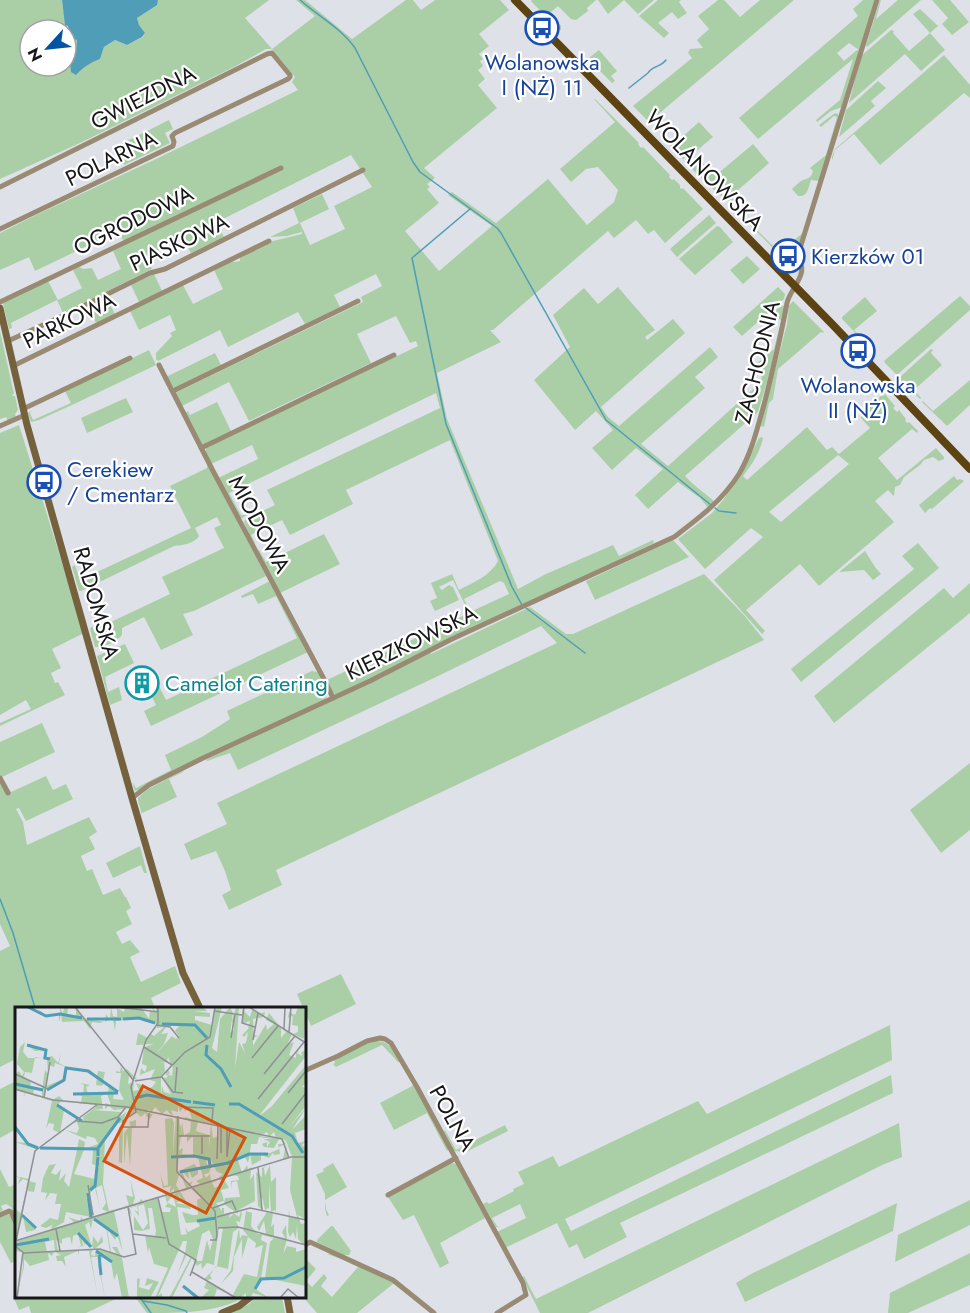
<svg xmlns="http://www.w3.org/2000/svg" width="970" height="1313" font-family="Jost,sans-serif">
<style>
.green{fill:#aacfa6;fill-rule:evenodd}
.water{fill:#4f9db6}
.lines{fill:none;stroke-linecap:round;stroke-linejoin:round}
.stream{stroke:#4f9db6;stroke-width:1.5}
.street{stroke:#998a73;stroke-width:5}
.secondary{stroke:#76613d;stroke-width:7}
.primary{stroke:#5d4312;stroke-width:8}
.labels{text-anchor:middle;dominant-baseline:central;stroke-width:4.5;stroke-linejoin:round;paint-order:stroke}
.transit-label{font-size:22px;fill:#164399;stroke:#fff}
.street-label{font-size:22px;fill:#17171a;stroke:#fff}
.culture-label{font-size:22px;fill:#0d838f;stroke:#fff;text-anchor:start}
.inset-river{fill:none;stroke:#4f9db6;stroke-width:3}
.inset-road{fill:none;stroke:#8f9096;stroke-width:1.5}
.view{fill:#d3520d;fill-opacity:0.15;stroke:#d3520d;stroke-width:3}
.inset-edge{fill:none;stroke:#17171a;stroke-width:3}
</style>
<rect width="100%" height="100%" fill="#dfe1e9"/>
<path class="green" d="M 0,0 L 62,0 L 63,9 L 69,33 L 77,40 C 75,51 70,60 71,72 C 82,68 90,63 100,59 L 104,47 L 115,40 L 127,45 L 143,37 L 145,33 L 139,25 L 137,18 L 156,5 L 158,0 L 269,0 L 245,18 L 272,49 L 315,16 L 296,0 L 305,0 L 352,39 L 406,0 L 413,0 L 421,10 L 435,0 L 500,0 L 509,10 L 479,34 L 489,46 L 479,54 L 483,59 L 480,61 L 483,66 L 478,70 L 485,79 L 478,85 L 497,108 L 424,168 L 435,178 L 427,184 L 430,187 L 427,189 L 439,203 L 405,231 L 439,271 L 492,226 L 448,195 L 452,192 L 496,223 L 548,179 L 587,225 L 614,202 L 618,190 L 598,167 L 586,169 L 571,182 L 560,169 L 615,122 L 594,99 L 595,99 L 639,143 L 638,144 L 641,148 L 643,147 L 670,175 L 669,177 L 672,180 L 674,179 L 680,185 L 680,188 L 682,189 L 683,188 L 703,209 L 665,243 L 654,230 L 648,234 L 636,220 L 614,238 L 608,231 L 493,330 L 490,330 L 501,342 L 437,373 L 447,419 L 518,589 L 546,574 L 613,545 L 619,556 L 653,540 L 654,543 L 429,650 L 431,654 L 530,607 L 566,634 L 573,634 L 704,574 L 744,615 L 764,640 L 276,870 L 282,885 L 229,910 L 222,895 L 231,890 L 225,871 L 216,851 L 191,860 L 184,844 L 227,824 L 217,803 L 557,643 L 541,626 L 434,678 L 238,770 L 230,753 L 207,761 L 206,760 L 227,749 L 388,675 L 337,694 L 333,694 L 327,680 L 469,613 L 453,580 L 439,587 L 442,590 L 449,585 L 453,587 L 459,600 L 435,611 L 430,601 L 437,598 L 431,583 L 452,574 L 459,590 C 474,582 490,576 498,561 L 450,440 L 346,490 L 353,504 L 290,535 L 282,520 L 251,535 L 255,543 L 254,544 L 245,525 L 244,521 L 248,518 L 275,505 L 267,490 L 440,408 L 436,393 L 229,493 L 241,515 L 247,515 L 242,518 L 240,518 L 218,478 L 258,459 L 252,445 L 211,464 L 206,452 L 206,447 L 418,346 L 416,341 L 410,343 L 396,316 L 357,334 L 371,363 L 249,421 L 229,382 L 182,406 L 175,393 L 363,302 L 361,297 L 382,286 L 376,274 L 334,295 L 340,307 L 305,324 L 298,312 L 228,347 L 220,330 L 158,361 L 156,359 L 156,353 L 172,336 L 170,333 L 176,330 L 170,315 L 139,330 L 130,311 L 183,285 L 193,304 L 223,289 L 214,270 L 230,261 L 236,262 L 240,261 L 240,257 L 273,241 L 302,234 L 302,232 L 287,236 L 270,237 L 299,223 L 293,208 L 322,194 L 329,209 L 300,223 L 310,245 L 345,229 L 334,206 L 372,187 L 351,155 L 217,222 L 224,237 L 191,253 L 183,239 L 146,256 L 152,269 L 63,313 L 57,300 L 11,323 L 12,328 L 9,329 L 3,303 L 48,281 L 58,300 L 82,288 L 73,270 L 79,267 L 83,269 L 92,268 L 98,280 L 121,269 L 113,251 L 125,244 L 118,231 L 35,271 L 29,257 L 0,270 L 0,233 L 38,214 L 156,159 L 298,90 L 292,82 L 295,77 L 272,49 L 266,49 L 234,67 L 80,143 L 0,179 ZM 30,30 L 66,30 L 66,66 L 30,66 ZM 500,581 L 504,583 L 509,594 L 470,612 L 464,599 Z
M 532,0 L 596,0 L 587,8 L 588,11 L 576,20 L 571,19 L 558,6 L 550,13 L 561,26 L 561,30 L 559,30 L 531,1 Z
M 598,0 L 654,0 L 638,14 L 624,0 L 608,14 Z
M 658,0 L 681,0 L 679,2 L 687,13 L 678,19 L 672,12 L 658,23 L 669,33 L 664,38 L 639,16 Z
M 718,0 L 724,0 L 740,17 L 760,0 L 794,0 L 649,122 L 633,106 L 692,58 L 688,53 L 690,49 L 703,48 L 697,40 L 709,29 L 698,16 Z
M 863,0 L 875,0 L 859,50 L 849,43 L 837,53 L 844,61 L 857,50 L 859,51 L 842,107 L 831,111 L 817,122 L 816,120 L 840,100 L 853,59 L 758,139 L 739,118 L 858,16 L 853,9 Z
M 880,0 L 881,0 L 876,19 L 898,0 L 921,0 L 867,47 L 866,45 Z
M 932,0 L 950,0 L 969,22 L 952,35 L 942,24 L 948,18 Z
M 920,9 L 938,26 L 930,33 L 945,50 L 921,71 L 905,54 L 849,103 L 861,56 L 891,30 L 894,31 L 893,33 L 909,51 L 930,33 L 913,14 Z
M 599,50 L 617,71 L 611,76 L 615,81 L 612,83 L 589,60 L 589,58 Z
M 944,55 L 970,85 L 970,98 L 964,93 L 880,165 L 854,134 L 835,150 L 832,161 L 832,157 L 835,149 Z
M 878,81 L 886,88 L 871,101 L 875,106 L 839,137 L 846,110 Z
M 835,113 L 838,114 L 839,117 L 819,181 L 811,180 C 808,188 808,197 798,196 L 792,189 C 795,186 798,183 801,181 C 807,178 811,179 813,171 L 810,168 L 826,155 L 837,117 L 834,116 L 821,127 L 819,125 Z
M 169,120 L 173,129 L 165,133 L 170,143 L 124,165 L 115,147 Z
M 699,122 L 713,137 L 687,159 L 685,158 L 683,159 L 664,138 L 665,136 L 673,145 Z
M 753,144 L 769,163 L 737,191 L 736,194 L 737,198 L 731,204 L 779,252 L 803,233 L 797,248 L 795,250 L 784,250 L 784,252 L 778,253 L 728,203 L 729,201 L 726,199 L 725,200 L 691,168 L 693,165 L 690,162 L 699,154 L 701,161 L 715,176 Z
M 709,215 L 716,223 L 677,257 L 670,249 Z
M 717,226 L 720,227 L 733,242 L 695,275 L 679,259 Z
M 747,256 L 760,269 L 743,284 L 730,270 Z
M 154,274 L 162,291 L 139,302 L 131,285 Z
M 618,287 L 655,330 L 645,337 L 647,340 L 673,319 L 685,333 L 601,407 L 608,417 L 619,426 L 710,347 L 718,357 L 695,377 L 705,388 L 641,444 L 668,466 L 761,382 L 762,374 L 755,365 L 774,349 L 781,321 L 774,312 L 781,305 L 784,306 L 784,315 L 767,382 L 758,412 L 685,476 C 694,486 705,493 715,502 L 709,509 L 700,498 L 678,482 L 648,509 L 635,495 L 663,469 L 636,448 L 612,470 L 592,448 L 613,430 L 596,411 L 575,430 L 534,380 L 570,347 L 553,315 L 584,288 L 598,304 Z
M 778,287 L 785,294 L 784,299 L 742,336 L 733,327 Z
M 960,296 L 970,306 L 970,310 L 897,375 L 886,364 L 884,361 Z
M 106,297 L 115,314 L 96,323 L 88,307 Z
M 865,297 L 877,311 L 854,330 L 879,357 L 842,319 L 842,317 Z
M 793,301 L 824,332 L 823,333 L 821,332 L 778,369 L 773,399 L 769,403 L 764,427 L 761,426 L 761,424 L 787,324 L 789,306 Z
M 0,331 L 14,394 L 12,395 L 13,396 L 15,396 L 18,410 L 15,414 L 16,417 L 8,421 L 6,417 L 0,419 Z
M 931,349 L 933,350 L 931,353 L 942,365 L 914,390 L 921,398 L 920,399 L 900,379 L 900,377 Z
M 149,350 L 156,365 L 72,405 L 39,420 L 31,422 L 28,413 L 32,411 L 30,413 L 33,420 L 71,403 L 65,391 Z
M 215,353 L 221,365 L 174,388 L 166,375 L 168,376 Z
M 970,380 L 970,405 L 947,426 L 922,402 L 923,401 L 933,411 Z
M 884,393 L 895,406 L 893,408 L 897,412 L 899,410 L 906,419 L 905,420 L 907,423 L 909,422 L 918,431 L 917,433 L 912,429 L 878,458 L 897,480 L 936,448 L 944,457 L 944,459 L 939,461 L 933,457 L 924,460 L 920,465 L 904,477 L 900,485 L 895,487 L 894,496 L 888,490 L 875,501 L 894,522 L 819,586 L 800,564 L 746,610 L 765,631 L 762,634 L 714,580 L 763,537 L 751,528 L 705,569 L 678,539 L 712,513 L 723,500 L 740,476 L 759,438 L 762,437 L 763,439 C 759,453 752,465 743,476 L 747,480 L 807,427 L 827,450 L 832,447 L 839,454 L 870,428 L 861,418 L 862,414 ZM 838,455 L 849,464 L 781,522 L 769,512 Z
M 126,398 L 133,412 L 87,433 L 81,418 Z
M 217,402 L 231,431 L 202,445 L 185,413 L 188,411 L 190,415 Z
M 19,425 L 84,633 L 52,649 L 61,668 L 51,673 L 55,683 L 58,682 L 65,695 L 0,726 L 0,723 L 31,709 L 26,700 L 0,715 L 0,433 Z
M 207,466 L 208,466 L 266,576 L 194,611 L 183,614 L 193,635 L 161,650 L 144,617 L 122,628 L 122,635 C 117,641 104,648 95,647 L 90,629 L 92,626 L 94,630 L 170,594 L 162,577 L 224,548 L 214,528 L 221,525 L 217,517 L 195,528 L 199,536 C 194,544 182,545 174,546 L 81,591 L 79,591 L 72,567 L 75,565 L 80,580 L 191,528 L 170,486 L 207,468 Z
M 954,476 L 957,480 L 960,479 L 964,481 L 932,509 L 930,508 L 925,513 L 919,505 Z
M 324,534 L 340,564 L 280,593 L 258,550 L 259,550 L 266,562 Z
M 673,540 L 689,557 L 595,600 L 586,581 Z
M 918,543 L 939,568 L 801,682 L 791,669 L 914,569 L 902,556 Z
M 865,551 L 875,567 L 881,574 L 873,580 L 864,570 L 839,572 Z
M 270,581 L 308,652 L 151,726 L 144,711 L 156,705 L 149,691 L 159,686 L 166,700 L 297,638 L 276,596 L 258,604 L 253,594 L 242,598 L 241,596 Z
M 970,583 L 970,613 L 834,723 L 814,696 L 944,588 L 953,598 Z
M 125,644 L 134,663 L 105,677 L 108,692 L 119,687 L 122,700 L 110,705 L 97,656 Z
M 312,671 L 317,672 L 319,674 L 328,693 L 326,699 L 139,791 L 138,790 L 135,791 L 132,782 L 136,788 L 171,770 L 165,755 L 202,737 L 230,719 L 227,711 Z
M 42,723 L 55,752 L 2,777 L 11,792 L 46,776 L 53,790 L 66,784 L 73,799 L 26,821 L 19,808 L 16,809 L 23,822 L 27,845 L 89,817 L 97,832 L 89,837 L 95,849 L 81,856 L 87,871 L 92,869 L 103,895 L 120,888 L 125,897 L 126,897 L 131,908 L 126,911 L 132,924 L 116,932 L 122,944 L 130,940 L 140,952 L 130,957 L 141,982 L 175,966 L 181,983 L 151,998 L 155,1008 L 16,1008 L 16,1059 L 0,1067 L 0,951 L 10,946 L 0,924 L 0,742 Z
M 970,763 L 970,830 L 941,853 L 910,810 Z
M 183,771 L 183,772 L 169,779 L 177,797 L 142,813 L 142,815 L 138,801 L 138,798 L 148,789 Z
M 140,846 L 147,873 L 144,873 L 141,865 L 113,878 L 106,863 Z
M 341,974 L 356,1004 L 311,1026 L 305,1012 L 304,1008 L 303,1008 L 297,994 Z
M 890,1025 L 892,1060 L 565,1219 L 571,1231 L 891,1075 L 893,1093 L 620,1223 L 627,1237 L 584,1259 L 577,1244 L 569,1248 L 557,1223 L 505,1248 L 497,1232 L 526,1218 L 520,1204 L 492,1218 L 497,1226 L 499,1227 L 496,1227 L 483,1204 L 487,1202 L 489,1204 L 514,1191 L 513,1189 L 524,1184 L 518,1172 L 553,1156 L 559,1167 L 698,1101 L 707,1114 Z
M 377,1041 C 390,1041 394,1052 400,1062 L 398,1062 L 382,1045 L 336,1067 L 333,1064 L 335,1063 L 334,1060 L 366,1044 Z
M 16,1081 L 16,1129 L 0,1138 L 0,1089 Z
M 414,1085 L 449,1149 L 447,1151 L 427,1113 L 394,1130 L 380,1103 Z
M 899,1123 L 902,1157 L 882,1165 L 588,1313 L 540,1313 L 522,1277 L 524,1276 L 536,1299 Z
M 505,1125 L 508,1131 L 466,1152 L 454,1151 L 444,1131 L 445,1130 L 456,1150 Z
M 333,1163 L 347,1187 L 325,1200 L 326,1209 L 329,1215 L 327,1216 L 325,1209 L 325,1194 L 316,1175 L 324,1171 L 323,1169 Z
M 451,1163 L 456,1164 L 485,1218 L 440,1243 L 449,1263 L 440,1268 L 414,1215 L 403,1220 L 388,1197 Z
M 0,1169 L 9,1187 L 16,1184 L 16,1218 L 11,1207 L 6,1204 L 1,1206 L 3,1210 L 0,1212 Z
M 970,1200 L 970,1225 L 895,1262 L 898,1235 Z
M 897,1203 L 893,1231 L 745,1302 L 736,1283 L 751,1274 Z
M 8,1214 C 21,1224 16,1246 16,1261 L 11,1263 L 0,1242 L 0,1217 Z
M 331,1226 L 333,1226 L 351,1251 L 349,1255 L 343,1255 L 317,1242 L 317,1240 Z
M 970,1253 L 970,1285 L 908,1313 L 888,1313 L 890,1293 Z
M 327,1254 L 331,1254 L 395,1283 L 393,1284 L 357,1313 L 317,1313 L 303,1297 L 304,1296 L 305,1258 L 316,1269 L 306,1281 L 312,1287 L 324,1274 L 327,1278 L 321,1286 L 332,1297 L 358,1267 L 341,1259 Z
M 16,1294 L 16,1296 L 120,1297 L 86,1313 L 31,1313 L 29,1306 L 19,1310 L 13,1296 Z
M 257,1296 L 282,1297 L 285,1313 L 231,1313 L 249,1304 Z
M 135,1297 L 245,1297 C 217,1313 180,1313 147,1313 Z"/>
<path class="water" d="M 62,0 L 158,0 L 157,5 L 137,18 L 139,25 L 145,33 L 142,37 L 127,45 L 115,40 L 104,47 L 100,59 C 90,63 83,67 76,75 L 71,72 L 69,55 L 76,49 L 77,40 L 70,38 L 68,26 L 65,25 Z"/>
<g class="lines">
<path class="stream" d="M 300,0 C 318,16 341,28 355,48 L 413,162 L 420,172 L 497,228 L 501,233 L 606,420 L 711,505
M 629,88 L 648,73 C 652,66 661,67 666,60
M 470,209 L 412,258 L 446,424 L 512,587 L 522,605
M 715,508 L 719,511 L 736,513
M 526,608 L 585,653
M 0,899 L 13,933 L 35,1008
M 139,1296 L 151,1313
M 143,1301 L 167,1305 L 186,1311 L 187,1313"/>
<path class="street" d="M 0,187 L 267,54 L 272,53 L 290,75 L 290,77 L 288,79 L 175,133 L 172,136 L 174,142 L 173,146 L 0,229
M 797,258 L 877,0
M 769,260 C 778,255 787,254 797,258
M 0,302 L 281,168
M 8,341 L 69,313 L 150,273 L 165,269 L 363,170
M 159,365 L 213,471 L 325,681 L 333,698
M 13,366 L 269,241
M 173,391 L 358,301
M 23,409 L 130,358
M 0,426 L 25,415
M 201,448 L 394,355
M 0,778 L 8,793
M 132,798 L 149,785 L 201,759 L 370,681 L 452,639 L 674,537 C 699,518 721,502 739,474 C 752,452 758,426 765,401 C 773,369 781,336 787,303 C 790,288 811,273 797,258
M 304,1071 L 338,1056 L 367,1041 L 380,1038 L 385,1039 L 391,1043 L 417,1087 L 523,1283 L 526,1295 L 497,1313
M 388,1195 L 456,1158
M 0,1215 L 9,1211 L 11,1212 L 16,1223
M 304,1246 L 310,1242 L 393,1280 L 434,1313"/>
<path class="secondary" d="M 0,308 L 27,425 L 132,798 L 183,973 L 200,1008
M 287,1296 L 290,1313
M 222,1313 L 239,1306 L 252,1296"/>
<path class="primary" d="M 515,0 L 832,324 L 970,469"/>
</g>
<defs>
<symbol id="bus-ring" viewBox="-11 -11 22 22"><circle r="9.5" fill="#fff" stroke="#1a4fb4" stroke-width="1.5"/><path d="M-5-6H5V4H4V6H2V4H-2V6H-4V4H-5ZM-3.5-4V0h7V-4ZM-3.5 1.2v1.5H-2V1.2ZM2 1.2v1.5H3.5V1.2Z" fill="#1a4fb4"/></symbol>
<symbol id="building-ring" viewBox="-11 -11 22 22"><circle r="9.5" fill="#fff" stroke="#0f9aa8" stroke-width="1.5"/><path d="M-4-6H4V6H1V3H-1V6H-4ZM-2.5-4.3h1.7v1.8h-1.7ZM.8-4.3h1.7v1.8H.8ZM-2.5-1h1.7V.8h-1.7ZM.8-1h1.7V.8H.8Z" fill="#0f9aa8"/></symbol>
</defs>
<g fill-rule="evenodd">
<use href="#bus-ring" x="523" y="9" width="38" height="38"/>
<use href="#bus-ring" x="769" y="237" width="38" height="38"/>
<use href="#bus-ring" x="839" y="332" width="38" height="38"/>
<use href="#bus-ring" x="25" y="463" width="38" height="38"/>
<use href="#building-ring" x="123" y="664" width="38" height="38"/>
</g>
<g class="labels">
<g class="transit-label">
<text x="542" y="62">Wolanowska<tspan x="542" dy="25">I (NŻ) 11</tspan></text>
<text x="811" y="256" text-anchor="start">Kierzków 01</text>
<text x="858" y="385">Wolanowska<tspan x="858" dy="25">II (NŻ)</tspan></text>
<text x="67" y="469" text-anchor="start">Cerekiew<tspan x="67" dy="25">/ Cmentarz</tspan></text>
</g>
<g class="street-label">
<text transform="translate(143 97) rotate(-27)">GWIEZDNA</text>
<text transform="translate(111 158) rotate(-26)">POLARNA</text>
<text transform="translate(705 170) rotate(46)">WOLANOWSKA</text>
<text transform="translate(133 220) rotate(-26)">OGRODOWA</text>
<text transform="translate(179 242) rotate(-25)">PIASKOWA</text>
<text transform="translate(69 320) rotate(-26)">PARKOWA</text>
<text transform="translate(757 362) rotate(-76)">ZACHODNIA</text>
<text transform="translate(260 524) rotate(62)">MIODOWA</text>
<text transform="translate(97 603) rotate(74)">RADOMSKA</text>
<text transform="translate(411 642) rotate(-26)">KIERZKOWSKA</text>
<text transform="translate(453 1118) rotate(61)">POLNA</text>
</g>
<g class="culture-label">
<text x="165" y="683">Camelot Catering</text>
</g>
</g>
<g transform="translate(15 1007)">
<rect width="291" height="291" fill="#dfe1e9"/>
<path d="M 13,0 L 23,2 L 32,9 L 45,6 L 45,0 L 48,7 L 49,0 L 53,0 L 52,9 L 61,11 L 61,0 L 68,11 L 90,15 L 91,7 L 95,13 L 96,0 L 98,9 L 102,10 L 102,1 L 109,5 L 110,0 L 126,0 L 134,12 L 135,4 L 139,4 L 136,0 L 141,4 L 141,0 L 189,1 L 192,4 L 179,4 L 195,6 L 195,10 L 180,9 L 180,13 L 197,18 L 199,2 L 207,0 L 197,41 L 202,45 L 205,12 L 215,0 L 218,6 L 211,53 L 215,25 L 219,23 L 217,14 L 221,0 L 224,0 L 220,61 L 224,35 L 230,46 L 227,37 L 231,36 L 233,25 L 229,30 L 227,28 L 233,22 L 235,14 L 227,17 L 227,2 L 235,10 L 237,3 L 244,7 L 250,5 L 249,10 L 238,12 L 239,28 L 243,29 L 238,31 L 238,39 L 251,17 L 252,23 L 259,17 L 251,13 L 254,6 L 266,21 L 266,31 L 271,25 L 266,21 L 273,25 L 275,20 L 273,25 L 277,27 L 272,38 L 279,35 L 274,48 L 281,51 L 281,45 L 286,38 L 282,46 L 287,49 L 286,46 L 291,42 L 291,49 L 243,110 L 257,99 L 291,58 L 291,77 L 287,79 L 291,82 L 291,99 L 273,121 L 291,101 L 277,123 L 291,108 L 291,122 L 280,126 L 283,136 L 291,134 L 287,138 L 291,141 L 291,213 L 283,208 L 286,217 L 291,216 L 290,239 L 283,232 L 282,218 L 281,232 L 278,225 L 275,230 L 273,225 L 274,203 L 275,210 L 282,210 L 275,183 L 277,150 L 271,134 L 268,132 L 261,131 L 259,125 L 254,130 L 252,125 L 245,129 L 264,132 L 259,141 L 249,140 L 247,137 L 252,135 L 252,140 L 255,135 L 248,132 L 257,132 L 244,130 L 242,137 L 236,137 L 235,146 L 255,146 L 264,142 L 263,137 L 268,137 L 268,133 L 271,137 L 273,151 L 268,152 L 271,137 L 264,140 L 265,147 L 259,148 L 261,152 L 258,146 L 254,151 L 246,148 L 246,153 L 237,158 L 235,147 L 233,156 L 230,150 L 223,153 L 227,166 L 232,158 L 233,162 L 236,160 L 236,162 L 230,164 L 236,163 L 235,173 L 239,167 L 240,194 L 223,203 L 223,207 L 209,197 L 210,191 L 225,190 L 222,174 L 217,175 L 217,182 L 216,174 L 224,173 L 223,169 L 215,168 L 209,172 L 214,181 L 206,183 L 209,194 L 201,196 L 207,204 L 207,201 L 209,201 L 209,207 L 216,205 L 214,211 L 219,206 L 224,210 L 226,204 L 227,206 L 225,215 L 221,214 L 224,221 L 218,225 L 213,262 L 201,259 L 195,268 L 197,272 L 191,273 L 210,285 L 202,282 L 199,291 L 186,291 L 194,283 L 189,281 L 192,274 L 182,268 L 189,272 L 202,259 L 208,221 L 204,221 L 199,258 L 192,256 L 187,262 L 186,256 L 182,259 L 177,251 L 157,291 L 154,291 L 176,250 L 172,247 L 162,268 L 170,246 L 172,234 L 168,234 L 143,289 L 147,286 L 147,291 L 140,291 L 153,261 L 139,257 L 134,240 L 133,246 L 130,228 L 140,229 L 141,224 L 137,201 L 133,201 L 135,222 L 126,224 L 119,223 L 119,209 L 128,223 L 133,216 L 129,197 L 123,199 L 124,209 L 119,203 L 123,205 L 122,199 L 115,201 L 117,210 L 113,201 L 99,204 L 108,245 L 102,228 L 100,233 L 92,222 L 96,245 L 102,247 L 97,240 L 102,240 L 107,251 L 114,291 L 107,291 L 102,266 L 99,273 L 96,254 L 88,249 L 84,257 L 90,291 L 83,258 L 85,249 L 83,247 L 82,250 L 76,250 L 83,291 L 74,244 L 70,244 L 77,243 L 76,248 L 80,249 L 81,243 L 71,235 L 70,239 L 67,231 L 68,239 L 61,241 L 66,239 L 63,227 L 58,229 L 57,238 L 55,230 L 47,232 L 47,237 L 41,233 L 43,244 L 69,244 L 64,244 L 64,249 L 63,244 L 49,250 L 51,260 L 47,254 L 42,254 L 41,249 L 46,248 L 40,245 L 39,233 L 30,235 L 32,245 L 39,245 L 37,249 L 33,246 L 34,253 L 15,259 L 9,252 L 9,260 L 1,291 L 8,260 L 7,245 L 0,244 L 3,237 L 0,235 L 36,223 L 37,218 L 31,221 L 25,219 L 35,211 L 43,213 L 46,197 L 40,197 L 42,187 L 35,186 L 30,194 L 32,186 L 26,185 L 28,171 L 34,158 L 41,157 L 36,166 L 41,168 L 46,162 L 44,174 L 51,166 L 49,174 L 54,180 L 62,143 L 30,143 L 23,141 L 21,142 L 0,135 L 12,136 L 0,120 L 13,136 L 29,143 L 62,142 L 64,132 L 70,135 L 69,142 L 83,137 L 80,131 L 72,129 L 71,132 L 50,123 L 62,126 L 64,121 L 62,115 L 58,116 L 62,110 L 49,103 L 45,126 L 38,123 L 39,117 L 34,116 L 31,122 L 37,94 L 27,91 L 27,83 L 19,82 L 18,87 L 26,89 L 23,90 L 11,86 L 8,90 L 10,86 L 0,83 L 0,67 L 4,64 L 7,69 L 9,65 L 2,57 L 5,40 L 10,35 L 8,45 L 13,51 L 28,51 L 31,43 L 20,44 L 12,38 L 31,42 L 32,43 L 30,51 L 37,49 L 43,56 L 46,46 L 44,56 L 51,60 L 75,63 L 82,69 L 83,64 L 90,65 L 88,74 L 100,82 L 98,92 L 109,93 L 104,83 L 106,66 L 101,66 L 101,64 L 105,65 L 106,59 L 108,64 L 112,62 L 124,74 L 114,69 L 113,77 L 119,75 L 118,84 L 124,83 L 121,76 L 127,78 L 128,84 L 137,80 L 141,75 L 135,73 L 140,62 L 125,68 L 126,61 L 130,65 L 132,59 L 127,57 L 129,40 L 139,37 L 121,38 L 123,26 L 133,31 L 140,21 L 136,27 L 139,29 L 149,20 L 142,21 L 141,17 L 124,11 L 101,14 L 100,24 L 98,12 L 85,16 L 77,15 L 75,22 L 69,14 L 47,15 L 46,7 L 44,15 L 44,7 L 32,9 L 27,8 L 23,2 ZM 152,19 L 164,19 L 160,24 L 164,29 L 161,32 L 157,29 L 138,50 L 149,37 L 153,26 L 146,27 ZM 20,50 L 32,52 L 33,67 L 30,63 L 27,82 L 15,80 L 16,74 L 9,70 L 10,65 L 17,66 ZM 153,50 L 156,58 L 149,66 L 155,67 L 153,62 L 158,58 L 157,69 L 150,66 L 153,70 L 148,71 L 156,87 L 149,85 L 147,79 L 146,92 L 146,69 L 150,64 L 149,55 L 144,56 L 152,55 ZM 40,56 L 51,60 L 49,72 L 31,79 L 34,58 L 39,60 ZM 52,61 L 72,64 L 82,70 L 81,78 L 87,79 L 89,75 L 94,79 L 93,87 L 73,87 L 71,80 L 75,78 L 65,76 L 69,78 L 68,88 L 58,87 L 67,89 L 66,96 L 50,95 L 44,89 L 37,93 L 28,91 L 30,83 L 51,72 ZM 92,87 L 96,98 L 90,96 L 90,102 L 94,99 L 99,103 L 117,101 L 113,104 L 114,110 L 122,106 L 126,110 L 130,106 L 134,113 L 138,107 L 132,106 L 134,102 L 136,106 L 140,100 L 147,107 L 152,103 L 155,107 L 158,108 L 156,103 L 163,105 L 163,99 L 165,105 L 169,100 L 170,105 L 173,100 L 177,112 L 170,110 L 170,112 L 176,115 L 175,125 L 169,128 L 167,114 L 166,129 L 172,129 L 172,135 L 178,129 L 178,148 L 167,147 L 168,141 L 164,143 L 166,129 L 166,117 L 165,120 L 164,110 L 161,109 L 158,148 L 159,116 L 157,111 L 150,112 L 153,178 L 149,179 L 145,166 L 148,181 L 156,179 L 154,187 L 159,181 L 159,186 L 164,185 L 158,188 L 161,200 L 153,196 L 150,200 L 156,201 L 155,205 L 147,205 L 142,191 L 150,189 L 152,196 L 158,187 L 143,190 L 133,195 L 131,192 L 130,196 L 126,192 L 122,199 L 118,196 L 120,191 L 115,171 L 118,190 L 111,188 L 114,199 L 120,199 L 110,202 L 112,196 L 110,200 L 94,204 L 88,177 L 90,133 L 101,117 L 108,115 L 111,105 L 106,109 L 106,105 L 78,103 L 88,102 L 86,89 ZM 46,94 L 80,98 L 81,100 L 68,110 L 69,114 L 49,102 L 51,99 L 48,102 L 43,98 ZM 183,114 L 201,117 L 203,123 L 203,118 L 204,118 L 203,129 L 198,131 L 196,116 L 194,141 L 194,128 L 181,124 ZM 69,143 L 78,143 L 77,157 L 84,159 L 80,172 L 59,167 ZM 164,148 L 183,150 L 188,171 L 181,174 L 186,178 L 173,182 L 178,174 L 172,177 L 167,164 L 174,172 L 173,162 L 177,171 L 183,167 L 183,161 L 179,157 L 162,165 ZM 196,153 L 202,165 L 208,167 L 202,172 L 207,173 L 205,179 L 200,181 L 197,176 L 202,174 L 195,175 L 202,172 L 196,174 L 195,167 L 191,171 L 189,167 L 194,166 L 197,158 L 193,160 L 191,154 ZM 165,165 L 171,181 L 167,185 L 176,182 L 186,191 L 182,193 L 183,208 L 178,208 L 177,204 L 178,208 L 167,205 L 171,216 L 183,215 L 185,219 L 173,225 L 170,220 L 172,227 L 166,228 L 162,200 L 176,202 L 175,198 L 161,196 L 165,194 L 163,186 L 167,194 L 171,194 L 161,178 ZM 87,178 L 91,196 L 87,202 L 93,205 L 79,209 L 75,192 L 71,191 L 80,181 L 85,202 L 81,181 ZM 51,205 L 76,210 L 68,213 L 66,210 L 65,214 L 53,210 L 60,216 L 39,221 L 49,215 ZM 78,212 L 91,220 L 95,245 L 80,242 L 88,235 L 87,229 L 83,236 L 78,229 L 77,240 L 70,218 L 74,215 L 76,222 ZM 194,223 L 198,232 L 195,244 L 192,233 L 187,254 L 181,254 L 187,227 ZM 283,0 L 291,0 L 289,32 L 278,27 L 283,25 L 283,19 L 277,18 L 278,9 L 273,11 L 274,5 L 280,8 ZM 121,113 L 121,120 L 117,121 L 115,159 L 112,126 L 109,157 L 109,126 L 113,121 L 108,121 L 107,156 L 104,155 L 104,120 L 116,120 L 114,115 ZM 255,158 L 256,175 L 261,170 L 261,206 L 260,203 L 256,205 L 254,176 L 254,201 L 250,203 L 247,190 L 246,202 L 243,199 L 241,165 L 247,170 L 247,161 L 251,159 L 249,161 L 250,169 ZM 17,159 L 14,174 L 21,176 L 19,185 L 13,184 L 12,177 L 7,207 L 21,221 L 20,223 L 11,225 L 8,209 L 0,234 L 0,202 L 6,206 L 13,174 L 8,172 L 3,177 L 5,171 L 0,169 L 14,172 ZM 231,204 L 237,206 L 236,219 L 243,227 L 251,227 L 249,214 L 244,224 L 242,220 L 252,205 L 258,206 L 256,220 L 259,217 L 259,229 L 270,231 L 267,225 L 271,218 L 272,232 L 268,247 L 272,239 L 281,241 L 281,245 L 291,242 L 291,279 L 250,271 L 255,235 L 259,231 L 247,228 L 246,233 L 252,236 L 246,271 L 240,282 L 254,291 L 238,286 L 235,291 L 231,291 L 231,286 L 225,291 L 217,289 L 229,267 L 242,270 L 248,238 L 240,241 L 241,236 L 233,230 L 227,251 L 227,232 L 219,250 L 218,264 L 205,278 L 216,263 L 224,221 L 225,232 L 227,228 L 233,229 L 228,223 ZM 125,271 L 124,280 L 134,283 L 138,276 L 130,279 L 132,271 L 144,275 L 135,291 L 122,291 L 122,272 Z" fill="#aacfa6" fill-rule="evenodd"/>
<path class="inset-river" d="M 13,0 L 31,9 L 45,7 L 67,11M 72,12 L 106,12M 108,12 L 124,11 L 140,16M 147,17 L 180,18 L 192,31M 12,38 L 31,43 L 30,51 L 35,52M 192,38 L 191,48 L 206,62 L 216,80M 0,77 L 28,83M 32,83 L 49,73 L 51,61 L 73,64 L 103,85M 58,87 L 103,86M 120,91 L 132,88 L 176,95M 178,95 L 200,98M 214,97 L 224,97 L 277,129 L 288,146M 42,98 L 67,114M 0,120 L 13,137 L 23,141M 25,141 L 82,142M 83,149 L 83,141 L 105,111M 156,150 L 179,149 L 194,152 L 195,158M 165,165 L 213,156 L 234,147 L 253,147M 75,183 L 80,179 L 83,150M 73,186 L 76,210M 7,208 L 21,221M 79,212 L 103,229M 182,214 L 201,211M 63,226 L 76,240M 1,238 L 34,232M 81,244 L 97,255M 84,248 L 86,268M 168,279 L 183,291M 240,282 L 246,272 L 269,271 L 291,260"/>
<path class="inset-road" d="M 60,0 L 119,74M 102,0 L 144,5M 229,0 L 227,16 L 240,20M 234,0 L 291,36M 199,4 L 227,8M 142,18 L 155,20 L 164,31M 269,22 L 270,0M 274,25 L 276,0M 216,31 L 220,7M 238,33 L 243,6M 129,40 L 157,58M 237,51 L 263,19M 0,67 L 31,81M 249,67 L 280,29M 146,69 L 158,85 L 168,86M 120,74 L 146,70 L 170,45 L 195,30 L 200,0M 0,82 L 38,93 L 112,100 L 267,132 L 274,151M 160,85 L 162,60M 273,86 L 291,64M 29,91 L 35,55M 243,92 L 289,35M 168,100 L 198,101 L 197,116M 134,106 L 133,120 L 108,120 L 108,114 L 121,105 L 116,80 L 131,33 L 143,16 L 143,0M 163,109 L 162,165 L 200,204 L 202,228 L 201,233 L 195,233M 62,114 L 87,116 L 103,110 L 111,100M 267,117 L 291,86M 212,120 L 212,150M 162,129 L 195,129M 206,146 L 206,119M 187,147 L 187,128M 212,150 L 215,121M 202,152 L 203,118M 243,160 L 247,203M 73,178 L 78,208M 143,191 L 154,237 L 181,253 L 175,269M 198,201 L 217,194 L 221,203M 202,210 L 235,201 L 291,213M 203,221 L 223,220 L 291,238M 41,222 L 45,244M 118,227 L 151,231M 0,234 L 276,150 L 291,150M 1,234 L 20,144 L 83,97M 0,239 L 9,246 L 85,242 L 109,250 L 121,247 L 113,200M 177,265 L 221,291M 2,291 L 8,245M 265,291 L 273,282 L 284,291"/>
<path class="view" d="M 128,79 L 230,131 L 191,206 L 89,154 Z"/>
<rect width="291" height="291" class="inset-edge"/>
</g>
<g transform="translate(48 48) rotate(243)"><circle r="28" fill="#ffffff" stroke="#a2a2a3" stroke-width="1.5"/>
<path d="M0-4.5L10 22L0 15L-10 22Z" fill="#0054a2"/>
<text y="-9" font-size="16" font-weight="bold" text-anchor="middle" fill="#17171a">N</text>
</g>
</svg>
